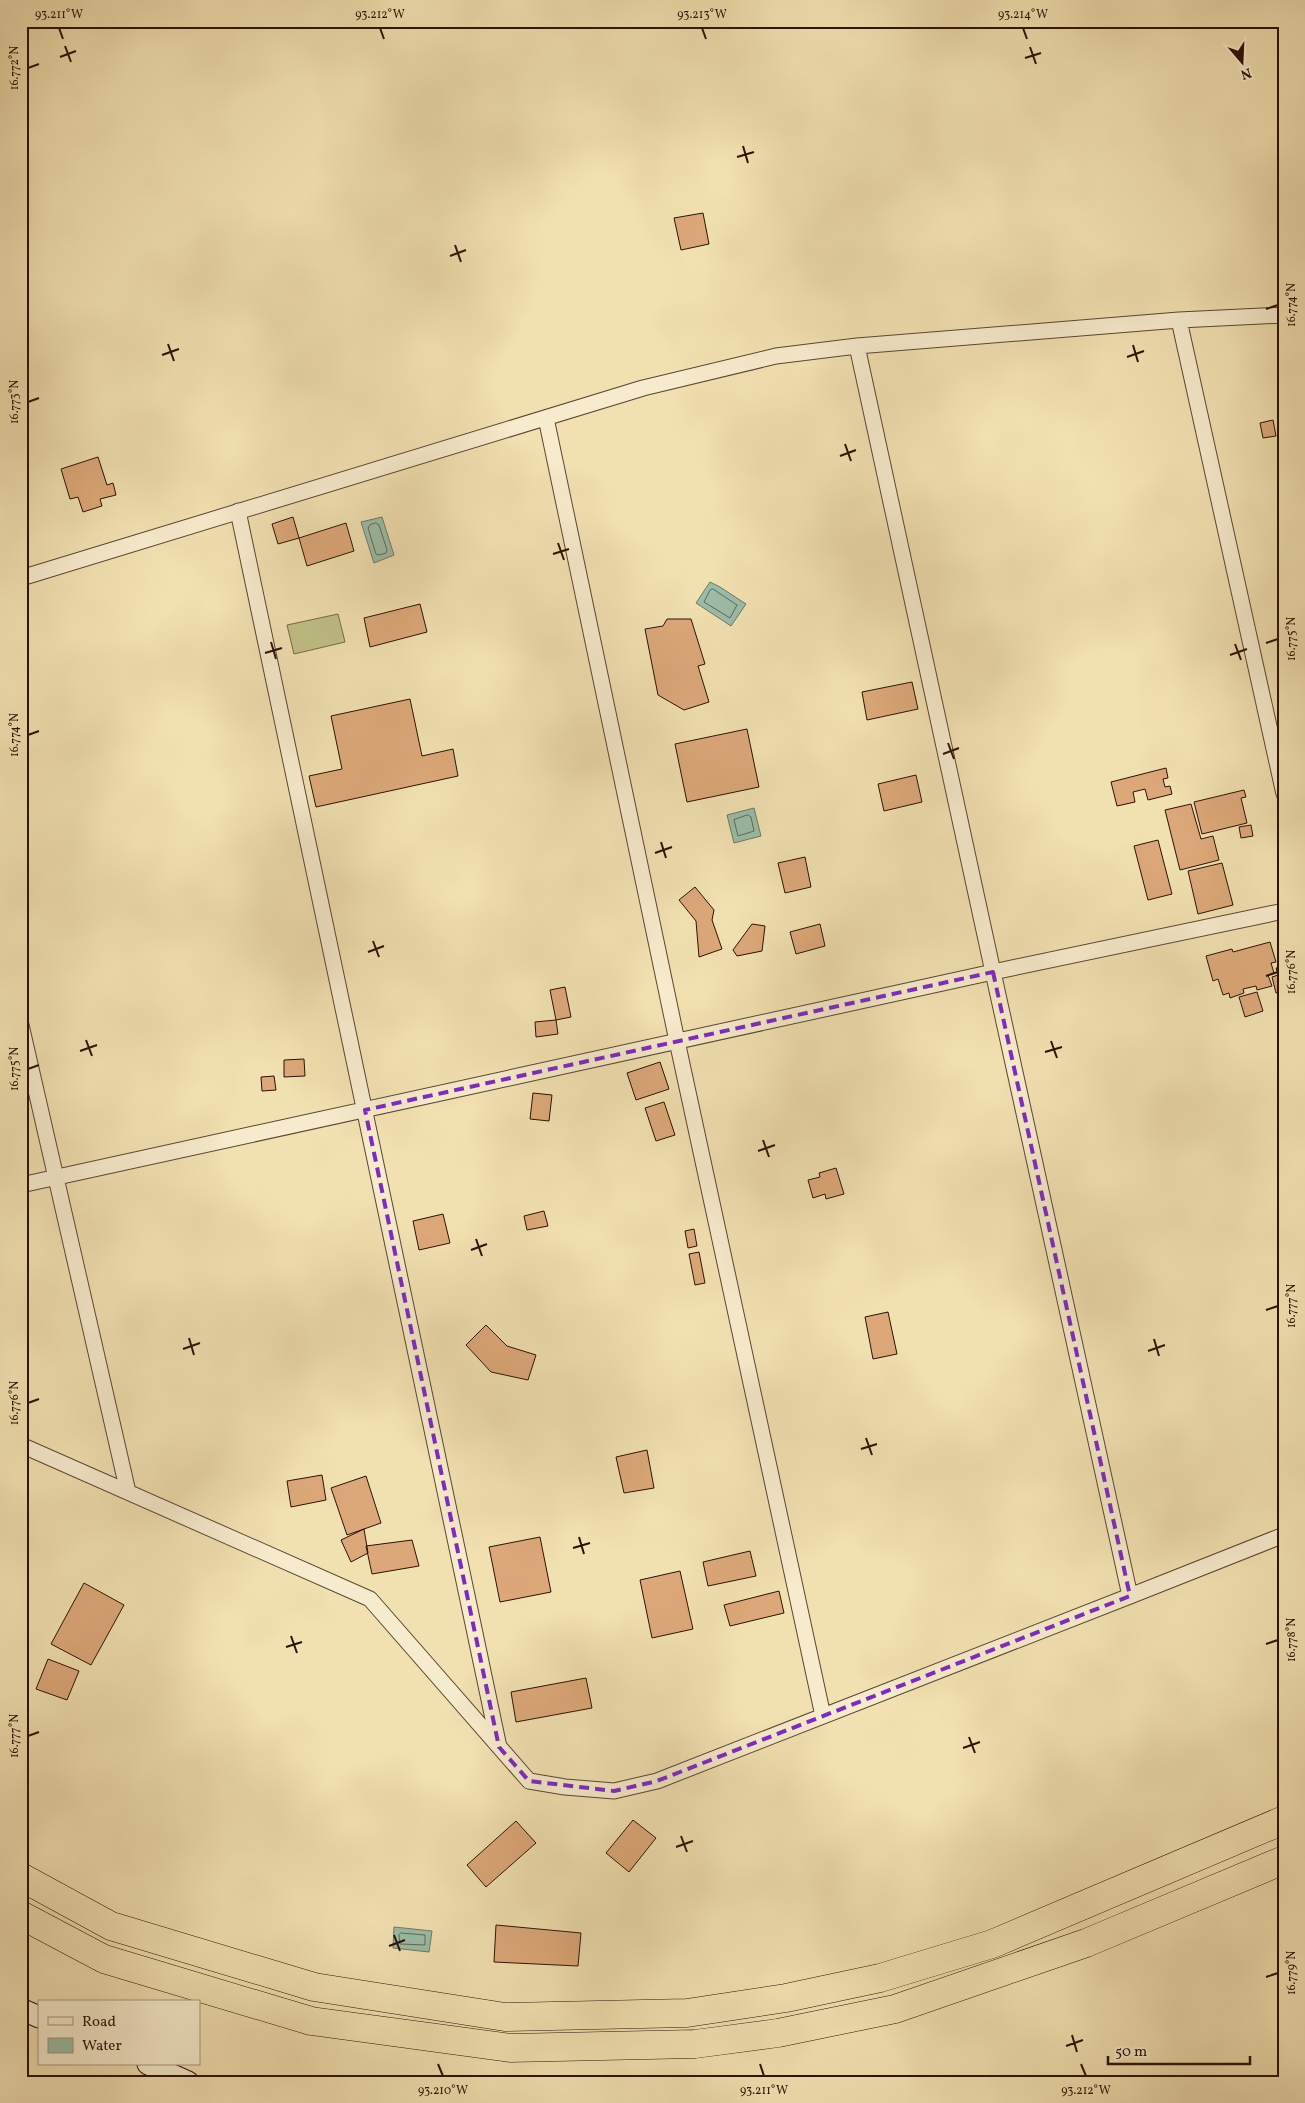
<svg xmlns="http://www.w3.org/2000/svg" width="1305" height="2103" font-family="Vollkorn,serif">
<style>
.green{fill:#c0c187;stroke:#766946}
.water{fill:#9bbda8;stroke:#6e7867}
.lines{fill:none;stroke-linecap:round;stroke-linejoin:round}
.shore{stroke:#636757;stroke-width:1}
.building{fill:#dca879;stroke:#2b1106}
.street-casing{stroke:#5c4530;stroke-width:17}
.secondary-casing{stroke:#2b1106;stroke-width:23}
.highway-casing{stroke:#2b1106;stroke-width:29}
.street{stroke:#f6ebcc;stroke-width:15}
.secondary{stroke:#f6ebcc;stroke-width:21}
.highway{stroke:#f1e0b0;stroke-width:28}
.marked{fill:none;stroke:#7b2cbf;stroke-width:4;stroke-dasharray:10 6;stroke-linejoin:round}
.ticks{fill:none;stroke:#2b1106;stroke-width:2}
.neatline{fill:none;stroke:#2b1106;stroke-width:2}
.ticks-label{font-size:12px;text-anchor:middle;fill:#2b1106}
</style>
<rect width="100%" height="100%" fill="#f1e0b0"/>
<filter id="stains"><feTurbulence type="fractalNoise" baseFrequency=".004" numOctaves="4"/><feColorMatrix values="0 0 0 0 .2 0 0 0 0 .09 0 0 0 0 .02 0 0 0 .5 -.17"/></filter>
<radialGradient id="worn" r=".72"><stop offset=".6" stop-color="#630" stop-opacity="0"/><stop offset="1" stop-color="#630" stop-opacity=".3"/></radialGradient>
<path class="green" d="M 338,614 L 345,642 L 294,654 L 287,625 Z"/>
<path class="water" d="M 382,517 L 394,555 L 374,563 L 361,522 Z
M 710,582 L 720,587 L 746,604 L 731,626 L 696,603 Z
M 754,808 L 761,836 L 734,843 L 727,815 Z
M 394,1927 L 432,1931 L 429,1952 L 393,1948 Z"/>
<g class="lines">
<path class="shore" d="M 376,523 L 379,525 L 387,550 L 386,553 L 379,555 L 376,554 L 368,528 L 370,525 Z
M 713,589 L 737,605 L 730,618 L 704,602 L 710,590 Z
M 748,815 L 751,817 L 754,831 L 738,836 L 734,820 Z
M 401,1933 L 425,1935 L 425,1945 L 400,1944 L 399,1935 Z"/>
</g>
<path class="building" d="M 703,213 L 709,244 L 681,250 L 674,218 Z
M 1273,420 L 1276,436 L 1263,438 L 1260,423 Z
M 98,457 L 107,485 L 113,483 L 116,495 L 100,499 L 102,506 L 83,512 L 78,497 L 70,499 L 61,469 Z
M 293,517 L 299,538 L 278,544 L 272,524 Z
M 346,523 L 354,551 L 307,566 L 299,538 Z
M 420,604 L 427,632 L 370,647 L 364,618 Z
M 667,619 L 691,619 L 705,664 L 698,666 L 709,702 L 684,710 L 658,695 L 645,629 L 663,626 Z
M 912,682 L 918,709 L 867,720 L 862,692 Z
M 410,699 L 422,756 L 453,749 L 458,776 L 316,807 L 309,776 L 342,769 L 331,716 Z
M 747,729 L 759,787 L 687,802 L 675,744 Z
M 1166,768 L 1168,778 L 1163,779 L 1165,787 L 1170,786 L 1172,794 L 1148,800 L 1145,789 L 1133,792 L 1135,802 L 1117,806 L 1111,782 Z
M 916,775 L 922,802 L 884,811 L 878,784 Z
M 1244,790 L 1246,797 L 1241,798 L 1247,823 L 1202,834 L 1194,802 Z
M 1191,804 L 1201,839 L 1213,836 L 1219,860 L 1180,870 L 1165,810 Z
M 1251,825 L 1253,836 L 1241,838 L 1239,827 Z
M 1158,840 L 1172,894 L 1148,900 L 1134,846 Z
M 805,857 L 811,887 L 785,893 L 778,863 Z
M 1222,863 L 1233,905 L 1198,914 L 1188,871 Z
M 695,887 L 714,910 L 712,920 L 722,949 L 699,957 L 696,921 L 679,900 Z
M 752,924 L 765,926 L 762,951 L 737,956 L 733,950 Z
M 820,924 L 825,946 L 796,954 L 790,932 Z
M 1270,942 L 1276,962 L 1271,963 L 1274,973 L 1268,975 L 1272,986 L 1257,990 L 1256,986 L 1243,989 L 1244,993 L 1230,998 L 1229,993 L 1223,995 L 1218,979 L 1213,981 L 1206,956 L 1232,949 L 1233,952 Z
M 1284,961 L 1284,991 L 1276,993 L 1272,977 L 1278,975 L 1276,968 L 1280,967 L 1279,962 Z
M 565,987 L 571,1017 L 556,1020 L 550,990 Z
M 1257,992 L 1263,1011 L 1245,1017 L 1239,997 Z
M 556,1020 L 558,1034 L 536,1037 L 535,1022 Z
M 304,1059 L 305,1076 L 284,1077 L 284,1060 Z
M 660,1062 L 669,1089 L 636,1100 L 627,1073 Z
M 274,1076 L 276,1090 L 262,1091 L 261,1077 Z
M 533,1093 L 552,1095 L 549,1121 L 530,1119 Z
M 664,1102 L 675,1135 L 656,1141 L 645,1108 Z
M 836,1168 L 844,1194 L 826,1199 L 825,1194 L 813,1198 L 808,1180 L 820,1177 L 819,1173 Z
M 544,1211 L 548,1226 L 527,1230 L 524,1216 Z
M 443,1214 L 450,1243 L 419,1250 L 413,1221 Z
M 694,1229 L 697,1246 L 688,1248 L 685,1231 Z
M 699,1252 L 705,1283 L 695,1285 L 689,1254 Z
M 888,1312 L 897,1354 L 873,1359 L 865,1317 Z
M 486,1325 L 507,1346 L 536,1355 L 528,1380 L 491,1372 L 466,1345 Z
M 647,1450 L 654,1488 L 624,1493 L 616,1457 Z
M 322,1475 L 326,1500 L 291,1507 L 287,1481 Z
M 366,1476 L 381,1523 L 347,1535 L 331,1488 Z
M 364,1529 L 368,1553 L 351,1562 L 341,1540 Z
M 540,1537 L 551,1592 L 500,1602 L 489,1547 Z
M 412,1540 L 419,1566 L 372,1574 L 366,1546 Z
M 750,1551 L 756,1576 L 708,1586 L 703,1562 Z
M 680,1571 L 693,1629 L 652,1638 L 640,1580 Z
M 84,1583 L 124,1605 L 91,1665 L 51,1644 Z
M 779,1591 L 784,1613 L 730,1626 L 724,1605 Z
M 48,1659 L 79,1671 L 67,1700 L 36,1689 Z
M 586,1678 L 592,1708 L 516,1722 L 511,1692 Z
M 633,1820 L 656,1838 L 629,1872 L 606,1853 Z
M 516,1821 L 536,1843 L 486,1887 L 467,1865 Z
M 496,1925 L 581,1933 L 578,1966 L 494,1962 Z"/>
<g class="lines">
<defs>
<path id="street" d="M 1284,315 L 1179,320 L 1284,794
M 546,418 L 677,1041 L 823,1716
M 238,511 L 499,1747
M 21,578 L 643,388 L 776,356 L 857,346
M 1284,911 L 993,972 L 1130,1596 L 1284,1535
M 21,1025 L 128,1492
M 21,1185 L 993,972 L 857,346 L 1179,320
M 21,1445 L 370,1599 L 529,1781 L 565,1787 L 614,1791 L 657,1781 L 1130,1596"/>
<path id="secondary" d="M 21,2009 L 39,2017
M 148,2064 L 188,2082"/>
<path id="highway" d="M 21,1877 L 111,1926 L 314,1987 L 505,2017 L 687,2013 L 786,1998 L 880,1978 L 992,1944 L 1284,1820
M 21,1915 L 104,1959 L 311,2021 L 510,2048 L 695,2044 L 778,2033 L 895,2009 L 1086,1943 L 1284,1860"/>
</defs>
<use href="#street" class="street-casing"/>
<use href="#secondary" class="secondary-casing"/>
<use href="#highway" class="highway-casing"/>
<use href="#street" class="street"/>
<use href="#secondary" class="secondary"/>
<use href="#highway" class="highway"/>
</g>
<path class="marked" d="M 993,972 L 1130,1596 L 657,1781 L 614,1791 L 529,1781 L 499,1747 L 365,1110 Z"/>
<path class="ticks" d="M 59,28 L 63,39M 380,28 L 384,39M 702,28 L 706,39M 1023,28 L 1027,39M 65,46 L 71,62M 1030,47 L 1036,64M 60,57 L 76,51M 1025,58 L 1041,53M 28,68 L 39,64M 743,146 L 748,163M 737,157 L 754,152M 455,245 L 461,262M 450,256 L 466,250M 1266,309 L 1278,305M 168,344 L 174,361M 1133,345 L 1138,362M 162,355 L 179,349M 1127,357 L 1144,351M 28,402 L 39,398M 845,444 L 851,461M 840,456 L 856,450M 558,543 L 564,560M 553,554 L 569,549M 271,642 L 276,659M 1266,643 L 1278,639M 1235,644 L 1241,660M 265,653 L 282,648M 1230,655 L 1247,649M 28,735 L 39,731M 948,743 L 954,759M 943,754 L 959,748M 661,842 L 666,858M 655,853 L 672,847M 373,941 L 379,957M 368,952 L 384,946M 1266,976 L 1278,972M 86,1040 L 92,1056M 1051,1041 L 1057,1058M 80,1051 L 97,1045M 1045,1052 L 1062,1047M 28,1069 L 39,1065M 763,1140 L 769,1157M 758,1151 L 775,1145M 476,1239 L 482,1256M 471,1250 L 487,1244M 1266,1310 L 1278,1306M 189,1338 L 194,1355M 1154,1339 L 1159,1356M 183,1349 L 200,1343M 1148,1351 L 1165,1345M 28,1403 L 39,1399M 866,1438 L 872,1455M 861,1449 L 877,1444M 579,1537 L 584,1554M 573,1548 L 590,1543M 291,1636 L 297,1653M 1266,1644 L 1278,1640M 286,1647 L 302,1642M 28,1736 L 39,1732M 969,1737 L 975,1753M 963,1748 L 980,1742M 681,1836 L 687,1852M 676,1847 L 693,1841M 394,1935 L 400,1951M 389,1946 L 405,1940M 1266,1977 L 1278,1973M 1072,2035 L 1077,2052M 1066,2046 L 1083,2040M 438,2064 L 443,2076M 760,2064 L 764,2076M 1081,2064 L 1086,2076"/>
<rect width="1305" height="2103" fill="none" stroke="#f1e0b0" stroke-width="55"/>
<rect x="38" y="2000" width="162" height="65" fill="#f6ebcc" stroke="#a5947d"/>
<rect x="48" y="2017" width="25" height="8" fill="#f6ebcc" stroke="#a5947d"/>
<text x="82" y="2026" font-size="15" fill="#2b1106">Road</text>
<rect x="48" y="2038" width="25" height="15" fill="#9bbda8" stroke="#a5947d"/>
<text x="82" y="2050" font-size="15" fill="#2b1106">Water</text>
<g transform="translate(1242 62) rotate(161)" stroke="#f6ebcc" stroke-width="4" paint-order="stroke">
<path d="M0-4L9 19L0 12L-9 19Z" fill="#2b1106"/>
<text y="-8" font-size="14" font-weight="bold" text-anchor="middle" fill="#2b1106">N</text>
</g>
<path d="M1108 2056v8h142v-8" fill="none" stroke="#2b1106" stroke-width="2.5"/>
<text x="1115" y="2056" font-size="15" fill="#2b1106" stroke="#f6ebcc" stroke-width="4" paint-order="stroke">50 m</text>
<rect x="28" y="28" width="1250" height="2048" class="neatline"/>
<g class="ticks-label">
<text x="59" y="18">93.211°W</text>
<text x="380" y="18">93.212°W</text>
<text x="702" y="18">93.213°W</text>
<text x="1023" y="18">93.214°W</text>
<text transform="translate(14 68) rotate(-90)" y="4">16.772°N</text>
<text transform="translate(1291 305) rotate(-90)" y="4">16.774°N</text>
<text transform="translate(14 402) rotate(-90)" y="4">16.773°N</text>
<text transform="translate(1291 639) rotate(-90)" y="4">16.775°N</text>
<text transform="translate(14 735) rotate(-90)" y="4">16.774°N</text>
<text transform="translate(1291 972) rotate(-90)" y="4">16.776°N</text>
<text transform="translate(14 1069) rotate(-90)" y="4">16.775°N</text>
<text transform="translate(1291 1306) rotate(-90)" y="4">16.777°N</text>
<text transform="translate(14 1403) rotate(-90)" y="4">16.776°N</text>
<text transform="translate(1291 1640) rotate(-90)" y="4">16.778°N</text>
<text transform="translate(14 1736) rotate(-90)" y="4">16.777°N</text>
<text transform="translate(1291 1973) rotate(-90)" y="4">16.779°N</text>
<text x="443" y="2094">93.210°W</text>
<text x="764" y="2094">93.211°W</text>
<text x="1086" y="2094">93.212°W</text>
</g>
<rect width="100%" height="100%" filter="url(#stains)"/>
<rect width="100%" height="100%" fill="url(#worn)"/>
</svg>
